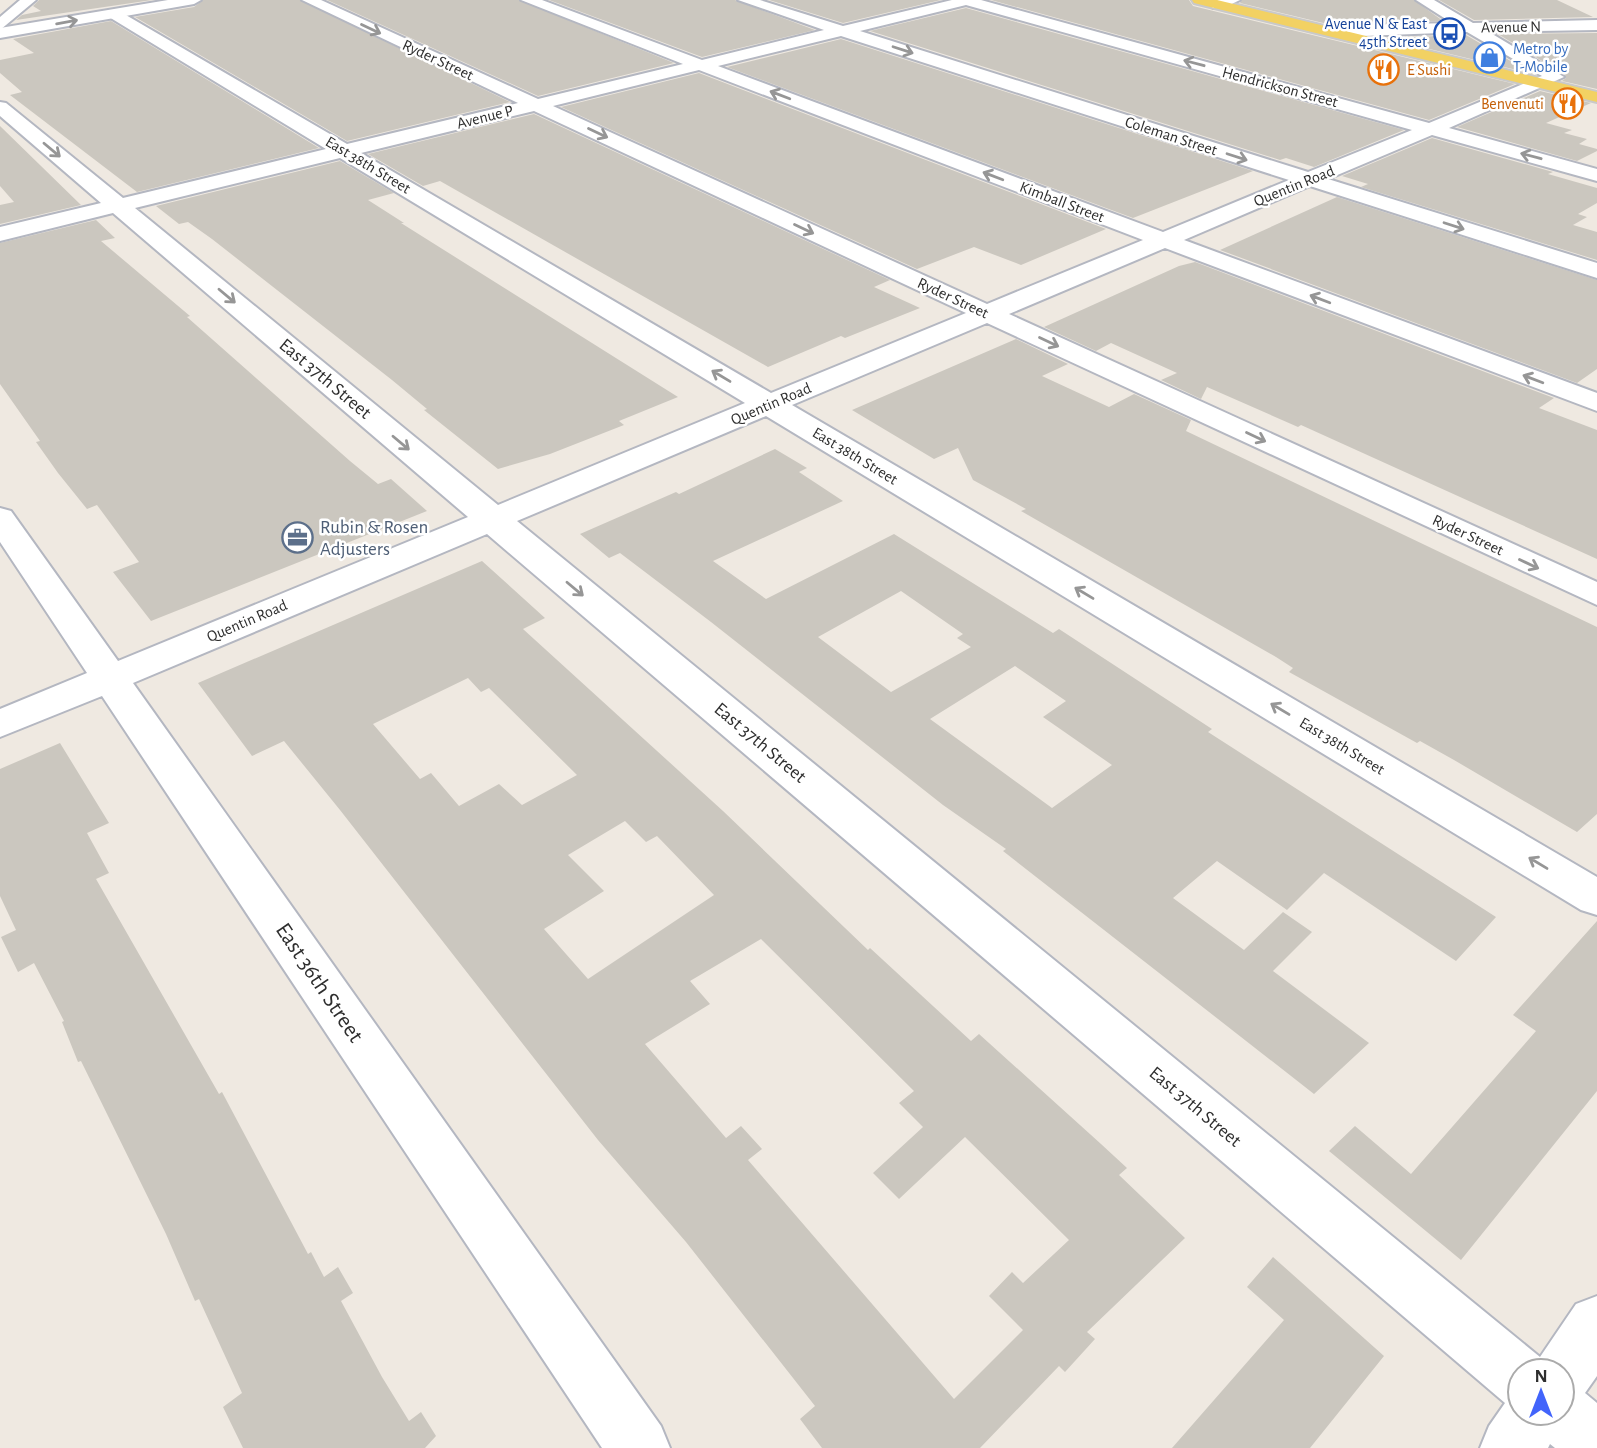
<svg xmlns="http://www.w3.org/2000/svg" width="1597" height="1448" font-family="'Alegreya Sans',sans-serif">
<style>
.building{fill:#cbc7bf;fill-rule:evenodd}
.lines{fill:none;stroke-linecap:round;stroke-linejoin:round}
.street-casing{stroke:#b4b7c1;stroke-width:4}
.secondary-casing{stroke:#b4b7c1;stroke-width:4}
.primary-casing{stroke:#c9c9c9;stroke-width:4}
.street{fill:#fff;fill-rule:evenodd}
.secondary{fill:#fff;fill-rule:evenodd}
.primary{fill:#f2d163;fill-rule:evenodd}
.oneway{stroke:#969696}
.labels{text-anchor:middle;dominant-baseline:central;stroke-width:5;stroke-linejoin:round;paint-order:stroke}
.far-transit-label{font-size:16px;fill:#164399;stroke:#fff;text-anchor:end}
.far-street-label{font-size:16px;fill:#2e2e2e;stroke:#fff}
.far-shop-label{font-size:16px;fill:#366cbe;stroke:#fff;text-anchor:start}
.far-food-label{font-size:16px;fill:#c56008;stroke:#fff;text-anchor:start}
.street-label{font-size:19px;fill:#2e2e2e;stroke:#fff}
.service-label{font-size:19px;fill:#4e5e75;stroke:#fff;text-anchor:start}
.near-street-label{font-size:23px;fill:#2e2e2e;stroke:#fff}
</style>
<rect width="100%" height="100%" fill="#efe9e1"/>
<path class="building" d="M 39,0 L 152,0 L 16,20 L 22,15 L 41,11 L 33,6 Z
M 203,0 L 300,0 L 510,102 L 347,141 L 135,17 L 194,7 Z
M 327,0 L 519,0 L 674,63 L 538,96 Z
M 549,0 L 735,0 L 815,30 L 702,57 Z
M 769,0 L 941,0 L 843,23 Z
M 991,0 L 1189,0 L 1193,6 L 1515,84 L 1429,120 Z
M 1242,0 L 1414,0 L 1443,21 L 1362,22 L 1340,27 L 1240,3 Z
M 1439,0 L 1557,0 L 1593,17 L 1474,20 Z
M 966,8 L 1404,130 L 1314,167 L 1286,158 L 1280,160 L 870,31 Z
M 111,21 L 319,148 L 137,192 L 10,95 L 22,92 L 0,73 L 0,60 L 34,53 L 13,39 Z
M 1597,33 L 1597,89 L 1562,81 L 1566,78 L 1565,75 L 1498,34 Z
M 1466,35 L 1533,74 L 1384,38 Z
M 841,39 L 1253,171 L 1133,218 L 727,67 Z
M 699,73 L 1106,229 L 1021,265 L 974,247 L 917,269 L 561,107 Z
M 1540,91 L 1591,103 L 1546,123 L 1572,130 L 1564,133 L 1587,139 L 1579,144 L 1597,149 L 1597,151 L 1577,161 L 1457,127 Z
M 534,114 L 890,280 L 874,287 L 920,308 L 845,338 L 841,336 L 768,367 L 440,181 L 423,186 L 368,154 Z
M 0,126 L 81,205 L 0,224 L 0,205 L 14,202 L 0,186 Z
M 1432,138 L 1553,172 L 1548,174 L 1597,188 L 1597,203 L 1578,214 L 1587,217 L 1573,225 L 1597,232 L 1597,260 L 1361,187 L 1368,184 L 1342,176 Z
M 340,161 L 394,193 L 368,200 L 404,223 L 401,223 L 678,397 L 619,421 L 624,425 L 550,454 L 498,469 L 424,410 L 427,409 L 392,380 L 212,239 L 188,222 L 179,224 L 156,206 Z
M 1337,197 L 1597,280 L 1597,369 L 1577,383 L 1220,250 Z
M 96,220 L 115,238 L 101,241 L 190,316 L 187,317 L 350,461 L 378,484 L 391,479 L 427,511 L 151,621 L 113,572 L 139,562 L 97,505 L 87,509 L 58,473 L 36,442 L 40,441 L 0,384 L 0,243 Z
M 1195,262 L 1554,398 L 1539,408 L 1597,430 L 1597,559 L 1301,425 L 1298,427 L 1207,387 L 1201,399 L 1161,380 L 1177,373 L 1111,343 L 1096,351 L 1044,327 L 1179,266 Z
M 1016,339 L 1068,364 L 1042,376 L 1109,407 L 1134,394 L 1191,420 L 1186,431 L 1597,627 L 1597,814 L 1577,832 L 1454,760 L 1420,741 L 1417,743 L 1289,672 L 1293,668 L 1276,657 L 1021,511 L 1026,509 L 973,480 L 958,448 L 934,459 L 852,410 Z
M 775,449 L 807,468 L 799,472 L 843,501 L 713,561 L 766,599 L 894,534 L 1053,633 L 1059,629 L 1212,729 L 1208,732 L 1496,917 L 1456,961 L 1324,873 L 1287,910 L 1217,861 L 1173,898 L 1244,950 L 1283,912 L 1312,932 L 1273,971 L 1369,1043 L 1314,1094 L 1003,851 L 1006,849 L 943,805 L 711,622 L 620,553 L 609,558 L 580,534 L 676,492 L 679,494 ZM 901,591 L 963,634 L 957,638 L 971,647 L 891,692 L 818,637 ZM 1015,666 L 1066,701 L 1043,717 L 1112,765 L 1052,808 L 930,719 Z
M 482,561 L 545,618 L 523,629 L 723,811 L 868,950 L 870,948 L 971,1041 L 979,1034 L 1101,1144 L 1127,1168 L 1119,1175 L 1185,1238 L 1087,1332 L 1095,1339 L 1065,1372 L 1059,1366 L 980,1448 L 822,1448 L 800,1419 L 815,1406 L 686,1242 L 598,1140 L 340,810 L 284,741 L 252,756 L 198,683 ZM 468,678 L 481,692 L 489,688 L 577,775 L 522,805 L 499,784 L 459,806 L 431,773 L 420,779 L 373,724 ZM 625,821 L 646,842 L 657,836 L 714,895 L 588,979 L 544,929 L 604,891 L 568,855 ZM 761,939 L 914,1091 L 899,1103 L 923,1127 L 873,1173 L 899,1199 L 965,1137 L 1069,1240 L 1023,1283 L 1012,1272 L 989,1296 L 1023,1330 L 954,1399 L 748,1160 L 762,1149 L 741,1126 L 726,1138 L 645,1044 L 710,1004 L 690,981 Z
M 60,743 L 109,823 L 87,833 L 109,873 L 96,879 L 219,1094 L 222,1092 L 308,1254 L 311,1252 L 324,1277 L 338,1267 L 353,1293 L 341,1301 L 382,1377 L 409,1421 L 421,1412 L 436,1436 L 425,1448 L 243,1448 L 223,1407 L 242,1393 L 199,1299 L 195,1301 L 166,1234 L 81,1061 L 78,1062 L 62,1022 L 64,1021 L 34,963 L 18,972 L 1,937 L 16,930 L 0,896 L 0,769 Z
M 1597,921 L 1597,1091 L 1461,1260 L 1329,1151 L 1355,1126 L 1411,1174 L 1536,1031 L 1513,1015 Z
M 1273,1257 L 1384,1356 L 1310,1448 L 1172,1448 L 1284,1320 L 1247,1287 Z"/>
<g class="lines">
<defs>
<path id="street" d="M 20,0 L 36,0 L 0,30 L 0,17 Z
M 302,0 L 321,0 L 538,99 L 683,64 L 521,0 L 542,0 L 702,60 L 824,30 L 738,0 L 760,0 L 843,26 L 952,0 L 981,0 L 1429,123 L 1542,76 L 1467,32 L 1335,37 L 1335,31 L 1362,25 L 1452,23 L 1416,0 L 1434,0 L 1473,23 L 1597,20 L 1597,30 L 1489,32 L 1564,77 L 1449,128 L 1597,169 L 1597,181 L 1432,135 L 1328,179 L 1597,263 L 1597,278 L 1310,186 L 1184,240 L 1597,393 L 1597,411 L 1165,248 L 1009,314 L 1597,582 L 1597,605 L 987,323 L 792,405 L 1597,877 L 1597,915 L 1581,910 L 766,416 L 517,521 L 1540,1357 L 1576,1304 L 1597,1296 L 1597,1376 L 1585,1393 L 1597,1403 L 1597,1448 L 1555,1448 L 1550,1444 L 1548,1448 L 1480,1448 L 1489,1426 L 1505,1403 L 487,534 L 133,683 L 661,1426 L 670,1448 L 602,1448 L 102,696 L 0,737 L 0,709 L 87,673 L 0,542 L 0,508 L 11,511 L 118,661 L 468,517 L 113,213 L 0,241 L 0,227 L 101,203 L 0,116 L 0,102 L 6,103 L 123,198 L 326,149 L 109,17 L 109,11 L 119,11 L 347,144 L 518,103 ZM 966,5 L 1412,130 L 1308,172 L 860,31 ZM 841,36 L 1289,180 L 1163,232 L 718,66 ZM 699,70 L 1143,240 L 987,304 L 553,106 ZM 534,111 L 966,313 L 771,393 L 361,153 ZM 340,158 L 745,403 L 498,505 L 135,208 ZM 1520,1371 L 1562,1371 L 1562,1413 L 1520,1413 Z
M 1218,0 L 1240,0 L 1223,8 L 1213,8 L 1211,5 Z"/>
<path id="secondary" d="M 168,0 L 201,0 L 194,4 L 0,38 L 0,28 Z"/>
<path id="primary" d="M 1192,0 L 1217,0 L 1597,92 L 1597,102 L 1194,3 Z"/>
</defs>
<use href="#street" class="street-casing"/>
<use href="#secondary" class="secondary-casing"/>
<use href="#primary" class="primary-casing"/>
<use href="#street" class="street"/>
<use href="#secondary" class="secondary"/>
<use href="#primary" class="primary"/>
</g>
<defs><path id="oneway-shaft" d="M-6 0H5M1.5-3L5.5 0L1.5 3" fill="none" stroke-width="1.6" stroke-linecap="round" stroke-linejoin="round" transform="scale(1.75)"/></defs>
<g class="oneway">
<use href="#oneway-shaft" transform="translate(67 22) rotate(-10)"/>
<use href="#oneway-shaft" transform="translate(371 29) rotate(25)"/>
<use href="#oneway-shaft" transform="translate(903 50) rotate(18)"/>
<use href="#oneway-shaft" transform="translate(1194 63) rotate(-165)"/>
<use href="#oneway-shaft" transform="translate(780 95) rotate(-159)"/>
<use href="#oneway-shaft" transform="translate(598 133) rotate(25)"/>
<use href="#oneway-shaft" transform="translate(52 150) rotate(40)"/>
<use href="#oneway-shaft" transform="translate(1531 156) rotate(-165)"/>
<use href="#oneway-shaft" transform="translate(1237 157) rotate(18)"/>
<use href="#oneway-shaft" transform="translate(993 176) rotate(-159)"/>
<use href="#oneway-shaft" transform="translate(1454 226) rotate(18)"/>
<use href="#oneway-shaft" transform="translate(804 229) rotate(25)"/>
<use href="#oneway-shaft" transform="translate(227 296) rotate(40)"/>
<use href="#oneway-shaft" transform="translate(1320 299) rotate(-159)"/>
<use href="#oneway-shaft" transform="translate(1049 342) rotate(25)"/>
<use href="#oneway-shaft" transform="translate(721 376) rotate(-149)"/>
<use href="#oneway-shaft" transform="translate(1533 379) rotate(-159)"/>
<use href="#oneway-shaft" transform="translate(1256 437) rotate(25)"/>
<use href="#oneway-shaft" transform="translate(401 443) rotate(40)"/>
<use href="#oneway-shaft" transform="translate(1529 564) rotate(25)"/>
<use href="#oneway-shaft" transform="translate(575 589) rotate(40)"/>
<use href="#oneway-shaft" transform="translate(1084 593) rotate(-149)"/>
<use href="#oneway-shaft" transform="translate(1280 709) rotate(-149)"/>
<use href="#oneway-shaft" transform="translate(1538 863) rotate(-149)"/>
</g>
<defs>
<symbol id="bus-ring" viewBox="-11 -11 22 22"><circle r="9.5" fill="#fff" stroke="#1a4fb4" stroke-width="1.5"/><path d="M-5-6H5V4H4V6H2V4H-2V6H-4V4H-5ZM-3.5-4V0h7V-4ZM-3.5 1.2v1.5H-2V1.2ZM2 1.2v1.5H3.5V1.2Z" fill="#1a4fb4"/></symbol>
<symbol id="shop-ring" viewBox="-11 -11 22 22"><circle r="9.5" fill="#fff" stroke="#3f7fe0" stroke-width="1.5"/><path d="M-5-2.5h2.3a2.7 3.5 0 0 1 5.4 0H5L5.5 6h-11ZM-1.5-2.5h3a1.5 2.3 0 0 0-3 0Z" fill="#3f7fe0"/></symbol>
<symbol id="restaurant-ring" viewBox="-11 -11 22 22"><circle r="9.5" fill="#fff" stroke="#e8710a" stroke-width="1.5"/><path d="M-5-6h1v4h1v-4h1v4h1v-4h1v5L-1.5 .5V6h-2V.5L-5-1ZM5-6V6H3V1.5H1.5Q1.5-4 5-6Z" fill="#e8710a"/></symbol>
<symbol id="office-ring" viewBox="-11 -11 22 22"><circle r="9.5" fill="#fff" stroke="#5c6f8a" stroke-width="1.5"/><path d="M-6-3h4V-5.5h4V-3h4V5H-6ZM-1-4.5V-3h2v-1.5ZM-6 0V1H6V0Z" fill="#5c6f8a"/></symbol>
</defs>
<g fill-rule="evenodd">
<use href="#bus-ring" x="1432" y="16" width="35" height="35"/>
<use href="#shop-ring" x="1472" y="40" width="35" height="35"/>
<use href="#restaurant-ring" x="1366" y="52" width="35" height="35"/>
<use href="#restaurant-ring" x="1550" y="86" width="35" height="35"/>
<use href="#office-ring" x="280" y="520" width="35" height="35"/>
</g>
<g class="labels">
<g class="far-transit-label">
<text x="1427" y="24">Avenue N &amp; East<tspan x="1427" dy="18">45th Street</tspan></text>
</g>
<g class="far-street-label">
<text transform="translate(1511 27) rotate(-1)">Avenue N</text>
<text transform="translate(438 60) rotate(25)">Ryder Street</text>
<text transform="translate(1280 87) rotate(15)">Hendrickson Street</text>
<text transform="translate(485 117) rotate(-14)">Avenue P</text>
<text transform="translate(1171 136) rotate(18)">Coleman Street</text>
<text transform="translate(368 165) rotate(31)">East 38th Street</text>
<text transform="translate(1294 186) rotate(-22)">Quentin Road</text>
<text transform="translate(1062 202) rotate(21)">Kimball Street</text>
<text transform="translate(953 298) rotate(25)">Ryder Street</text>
<text transform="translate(771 404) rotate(-23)">Quentin Road</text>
<text transform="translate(855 456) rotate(31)">East 38th Street</text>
<text transform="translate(1468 535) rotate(25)">Ryder Street</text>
<text transform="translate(247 621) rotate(-23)">Quentin Road</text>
<text transform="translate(1342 746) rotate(31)">East 38th Street</text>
</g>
<g class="far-shop-label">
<text x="1513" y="49">Metro by<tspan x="1513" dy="18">T-Mobile</tspan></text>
</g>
<g class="far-food-label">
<text x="1407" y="70">E Sushi</text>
<text x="1544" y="104" text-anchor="end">Benvenuti</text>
</g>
<g class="street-label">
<text transform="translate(325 379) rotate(40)">East 37th Street</text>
<text transform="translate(760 743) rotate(40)">East 37th Street</text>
<text transform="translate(1195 1107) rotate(40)">East 37th Street</text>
</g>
<g class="service-label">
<text x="320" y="527">Rubin &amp; Rosen<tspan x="320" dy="22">Adjusters</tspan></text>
</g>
<g class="near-street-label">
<text transform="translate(319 983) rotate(56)">East 36th Street</text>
</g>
</g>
<g transform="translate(1541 1392)"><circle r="33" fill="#ffffff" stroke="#ababab" stroke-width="2"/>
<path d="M0-5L12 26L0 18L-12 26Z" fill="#4264fb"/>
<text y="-10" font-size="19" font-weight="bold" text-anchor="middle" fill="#2e2e2e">N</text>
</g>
</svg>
